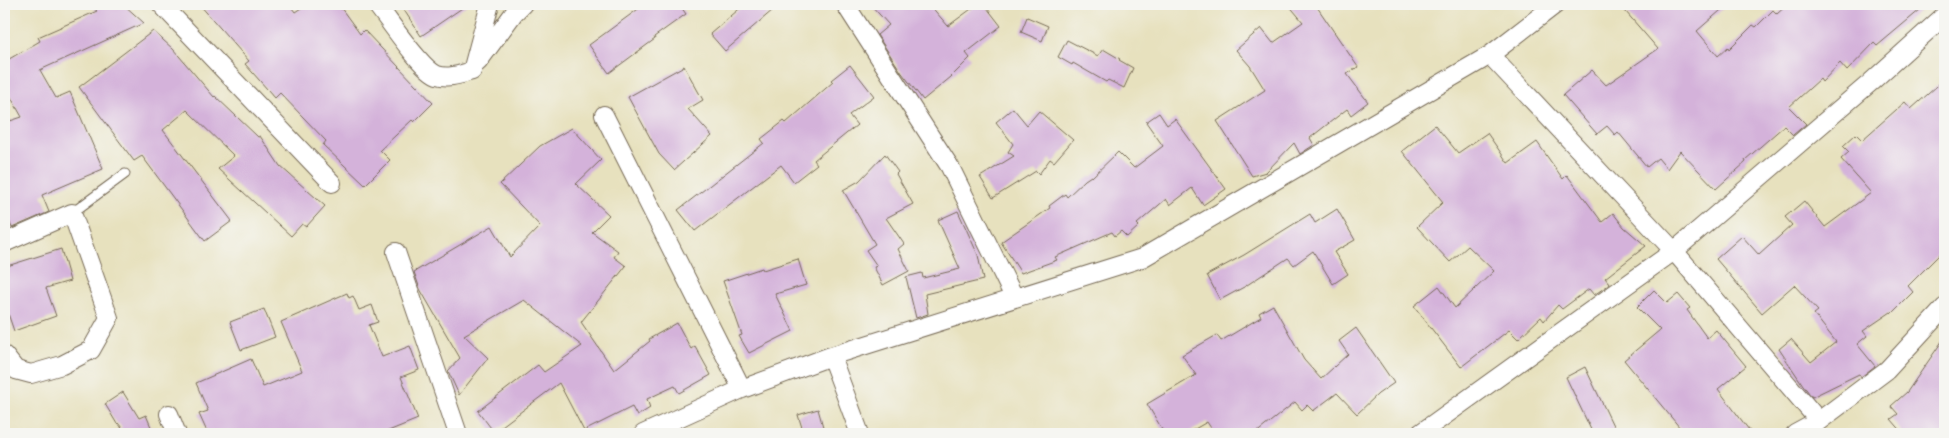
<svg xmlns="http://www.w3.org/2000/svg" width="1949" height="438" font-family="'Libre Caslon Text',serif">
<style>
.building{fill:#d4b2da}
.lines{fill:none;stroke-linecap:round;stroke-linejoin:round}
.lane-casing{stroke:#776a56;stroke-width:11}
.street-casing{stroke:#776a56;stroke-width:20}
.lane{stroke:#fff;stroke-width:9}
.street{stroke:#fff;stroke-width:18}
</style>
<rect width="100%" height="100%" fill="#f6f6f2"/>
<filter id="ink" filterUnits="userSpaceOnUse"><feTurbulence type="fractalNoise" baseFrequency=".02" numOctaves="2"/><feDisplacementMap in="SourceGraphic" scale="10" xChannelSelector="R" yChannelSelector="G"/><feConvolveMatrix kernelMatrix="1 2 1 2 8 2 1 2 1" color-interpolation-filters="sRGB"/></filter>
<filter id="wash" filterUnits="userSpaceOnUse"><feTurbulence type="fractalNoise" baseFrequency=".0096" numOctaves="4" result="noise"/><feDisplacementMap in="SourceGraphic" scale="20" xChannelSelector="R" yChannelSelector="G"/><feGaussianBlur stdDeviation="1.12" result="paint"/><feColorMatrix in="noise" values="0 0 0 0 0 0 0 0 0 0 0 0 0 0 0 0 0 1.4 0 .05"/><feComposite in="paint" operator="in"/></filter>
<g filter="url(#wash)">
<rect width="100%" height="100%" fill="#e7e1be"/>
<g id="blocks">
<path class="building" d="M 89,4 L 123,4 L 144,23 L 40,70 L 56,98 L 70,92 L 103,169 L 42,195 L 49,212 L 12,228 L 4,209 L 4,123 L 22,117 L 4,85 L 4,62 L 40,41 L 38,37 L 97,11 Z
M 199,4 L 289,4 L 295,12 L 307,4 L 338,4 L 360,34 L 364,30 L 433,103 L 414,122 L 412,120 L 380,150 L 390,160 L 365,185 L 323,145 L 326,141 L 280,93 L 275,98 L 245,64 L 249,61 Z
M 400,4 L 468,4 L 421,36 Z
M 645,4 L 679,4 L 686,14 L 654,37 L 655,39 L 609,73 L 589,45 Z
M 745,4 L 780,4 L 725,51 L 710,34 Z
M 870,4 L 929,4 L 948,26 L 978,4 L 984,4 L 1001,26 L 966,53 L 970,58 L 951,77 L 923,100 L 902,73 L 877,35 L 889,25 Z
M 1288,4 L 1315,4 L 1358,67 L 1347,74 L 1368,102 L 1351,115 L 1347,109 L 1310,138 L 1314,145 L 1300,154 L 1294,143 L 1266,172 L 1252,176 L 1217,121 L 1265,90 L 1250,66 L 1236,50 L 1261,28 L 1273,43 L 1303,22 Z
M 1619,4 L 1728,4 L 1697,31 L 1718,56 L 1728,47 L 1729,49 L 1753,25 L 1756,27 L 1773,10 L 1777,14 L 1788,4 L 1927,4 L 1877,46 L 1874,43 L 1847,71 L 1840,63 L 1822,82 L 1820,79 L 1789,107 L 1806,124 L 1793,135 L 1784,126 L 1745,160 L 1746,162 L 1716,189 L 1680,151 L 1667,169 L 1658,158 L 1647,167 L 1618,132 L 1615,135 L 1607,126 L 1597,134 L 1563,95 L 1592,70 L 1606,85 L 1658,49 Z
M 1027,17 L 1048,26 L 1042,41 L 1021,32 Z
M 153,31 L 173,49 L 214,97 L 215,96 L 258,137 L 260,136 L 280,166 L 325,206 L 306,227 L 302,224 L 291,236 L 218,169 L 234,156 L 187,110 L 163,130 L 232,221 L 205,241 L 142,156 L 134,161 L 79,87 Z
M 1067,40 L 1098,56 L 1103,49 L 1120,59 L 1119,60 L 1133,68 L 1124,88 L 1108,80 L 1106,82 L 1073,63 L 1072,65 L 1058,57 Z
M 850,65 L 874,96 L 849,115 L 857,125 L 814,160 L 817,164 L 794,182 L 781,165 L 695,231 L 678,210 L 764,143 L 761,139 L 784,121 L 786,123 L 833,82 L 831,80 Z
M 684,66 L 703,100 L 688,109 L 712,136 L 674,170 L 659,154 L 628,97 Z
M 1945,79 L 1945,249 L 1908,286 L 1913,292 L 1892,313 L 1891,312 L 1863,331 L 1867,336 L 1857,344 L 1875,366 L 1861,377 L 1859,374 L 1812,397 L 1803,385 L 1779,349 L 1791,339 L 1811,362 L 1836,342 L 1814,314 L 1818,311 L 1794,285 L 1762,313 L 1716,259 L 1742,236 L 1759,255 L 1792,225 L 1785,217 L 1804,201 L 1825,227 L 1871,193 L 1841,159 L 1849,152 L 1843,146 L 1856,134 L 1862,140 L 1905,102 L 1911,109 Z
M 1013,108 L 1027,125 L 1039,111 L 1073,140 L 1054,162 L 1050,159 L 1039,174 L 1036,171 L 993,198 L 980,177 L 1014,156 L 1008,152 L 1013,144 L 996,122 Z
M 1159,113 L 1167,125 L 1175,119 L 1226,189 L 1203,205 L 1192,188 L 1170,205 L 1166,199 L 1137,224 L 1139,226 L 1127,237 L 1121,231 L 1115,236 L 1112,232 L 1055,257 L 1057,260 L 1021,273 L 1001,242 L 1050,208 L 1049,206 L 1065,194 L 1067,197 L 1085,180 L 1091,176 L 1092,177 L 1118,152 L 1134,168 L 1163,146 L 1146,122 Z
M 1435,125 L 1458,153 L 1487,133 L 1508,163 L 1537,142 L 1563,179 L 1567,175 L 1602,222 L 1613,213 L 1624,227 L 1646,246 L 1605,278 L 1610,284 L 1594,295 L 1589,289 L 1562,309 L 1558,305 L 1544,321 L 1541,317 L 1518,339 L 1509,330 L 1461,367 L 1414,306 L 1439,286 L 1455,308 L 1494,271 L 1468,246 L 1450,262 L 1417,227 L 1443,202 L 1402,151 Z
M 572,128 L 601,160 L 576,184 L 609,215 L 592,232 L 618,251 L 614,257 L 626,266 L 581,322 L 614,370 L 650,341 L 649,339 L 677,323 L 691,349 L 695,346 L 711,375 L 679,393 L 675,386 L 647,399 L 650,408 L 637,416 L 632,407 L 584,431 L 559,383 L 494,432 L 478,411 L 538,365 L 544,372 L 582,346 L 524,300 L 464,335 L 488,358 L 459,395 L 448,371 L 460,358 L 420,289 L 414,272 L 492,226 L 510,257 L 540,226 L 500,184 L 540,146 Z
M 885,154 L 898,172 L 896,174 L 913,204 L 886,218 L 904,244 L 898,249 L 909,271 L 883,285 L 874,267 L 877,266 L 866,250 L 875,244 L 843,190 L 859,181 Z
M 1337,209 L 1355,240 L 1334,252 L 1348,274 L 1333,284 L 1313,251 L 1294,265 L 1288,258 L 1244,287 L 1220,300 L 1207,275 L 1244,255 L 1310,214 L 1315,223 Z
M 958,211 L 978,255 L 983,280 L 925,294 L 928,314 L 916,318 L 906,277 L 922,273 L 923,278 L 960,269 L 938,220 Z
M 61,249 L 70,281 L 46,288 L 56,316 L 14,331 L 4,302 L 4,267 Z
M 798,259 L 806,285 L 775,294 L 793,331 L 749,353 L 739,336 L 742,335 L 723,281 L 762,268 L 763,270 Z
M 1654,290 L 1667,303 L 1678,294 L 1690,308 L 1687,310 L 1707,338 L 1716,330 L 1746,366 L 1718,389 L 1752,434 L 1685,434 L 1624,360 L 1660,330 L 1637,307 Z
M 347,293 L 349,298 L 353,296 L 359,310 L 372,305 L 378,322 L 369,325 L 382,357 L 410,346 L 419,370 L 401,377 L 418,419 L 381,434 L 208,434 L 199,414 L 208,411 L 196,383 L 251,359 L 263,387 L 302,371 L 281,322 Z
M 1273,305 L 1304,360 L 1321,379 L 1348,354 L 1339,341 L 1356,328 L 1394,383 L 1378,394 L 1357,414 L 1337,393 L 1313,411 L 1307,405 L 1302,410 L 1295,402 L 1255,434 L 1215,434 L 1207,422 L 1186,434 L 1165,434 L 1147,404 L 1196,375 L 1182,355 L 1217,335 L 1221,341 L 1261,317 L 1259,313 Z
M 264,309 L 275,337 L 241,350 L 230,322 Z
M 1945,337 L 1945,434 L 1904,434 L 1891,419 L 1898,414 L 1891,406 L 1907,392 Z
M 1585,367 L 1617,434 L 1593,434 L 1566,377 Z
M 123,392 L 139,418 L 146,415 L 154,434 L 112,434 L 122,428 L 118,423 L 117,424 L 105,404 Z
M 818,409 L 825,434 L 804,434 L 798,415 Z"/>
</g>
</g>
<g filter="url(#ink)">
<use href="#blocks" fill-opacity="0" stroke="#776a56" stroke-width="1"/>
<g class="lines">
<defs>
<path id="lane" d="M 72,213 L 125,174"/>
<path id="street" d="M 161,4 L 332,183
M 376,4 C 389,20 420,68 437,75 C 449,79 461,74 472,71 L 490,4
M 845,4 L 950,167 L 1014,297
M 1490,55 L 1674,251 L 1819,421
M 478,62 L 514,13 L 523,4
M 604,115 L 742,389
M 4,243 L 72,213 L 109,318 L 91,350 L 62,365 L 31,374 L 16,370 L 4,355
M 396,252 L 458,434
M 831,356 L 860,434
M 169,414 L 177,434
M 643,434 L 742,389 L 831,356 L 1142,258 L 1490,55 L 1556,4
M 1419,434 L 1674,251 L 1871,82 L 1945,15
M 1795,434 L 1819,421 L 1887,370 L 1945,307"/>
</defs>
<use href="#lane" class="lane-casing"/>
<use href="#street" class="street-casing"/>
<use href="#lane" class="lane"/>
<use href="#street" class="street"/>
</g>
</g>
<rect width="1949" height="438" fill="none" stroke="#f6f6f2" stroke-width="20"/>
</svg>
